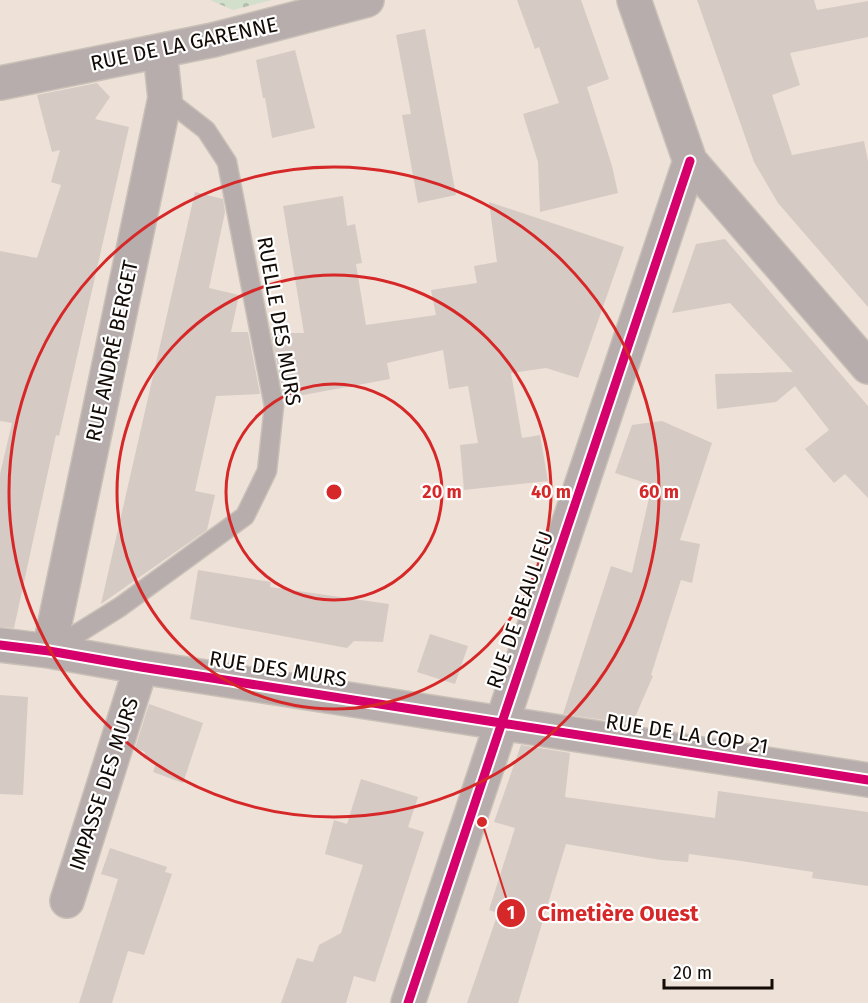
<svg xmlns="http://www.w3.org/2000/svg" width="868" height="1003" font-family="'Fira Sans',sans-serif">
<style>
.cemetery{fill:url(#cemetery-stones)}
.building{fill:#d6cac4}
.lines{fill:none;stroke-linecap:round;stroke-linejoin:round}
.lane-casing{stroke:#c9c0b7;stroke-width:21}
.street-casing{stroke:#c9c0b7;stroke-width:36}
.lane{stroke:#b6adac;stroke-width:18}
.street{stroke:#b6adac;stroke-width:33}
.cycleway-casing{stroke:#fff;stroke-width:13}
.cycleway{stroke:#d6006c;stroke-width:9}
.ring{fill:none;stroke:#d62828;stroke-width:3}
.labels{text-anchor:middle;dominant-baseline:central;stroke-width:4.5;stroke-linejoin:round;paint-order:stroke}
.street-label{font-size:21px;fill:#130b06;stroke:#fff}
.centre{fill:#d62828;stroke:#fff;stroke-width:3}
.ring-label{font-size:18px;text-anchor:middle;font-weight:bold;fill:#d62828;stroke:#fff;stroke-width:4.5;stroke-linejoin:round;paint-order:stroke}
.leader{fill:none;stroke:#d62828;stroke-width:2}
.callout-dot{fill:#d62828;stroke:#fff;stroke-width:2}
.mark-label{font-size:18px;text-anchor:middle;font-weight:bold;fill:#fff}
.callout-label{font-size:22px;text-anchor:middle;font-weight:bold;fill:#d62828;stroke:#fff;stroke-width:4.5;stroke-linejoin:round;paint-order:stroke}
</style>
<defs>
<pattern id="cemetery-stones" width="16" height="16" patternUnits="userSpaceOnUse" patternTransform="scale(1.5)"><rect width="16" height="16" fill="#d1dfcb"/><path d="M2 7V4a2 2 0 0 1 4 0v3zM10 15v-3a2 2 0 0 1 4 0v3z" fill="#b3bead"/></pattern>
</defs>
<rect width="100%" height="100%" fill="#eee1d7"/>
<path class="cemetery" d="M 210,0 L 272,0 L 233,10 Z"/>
<path class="building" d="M 517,0 L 581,0 L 609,79 L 587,87 L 612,166 L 618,193 L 540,212 L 538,162 L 523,114 L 559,103 L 539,47 L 535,49 Z
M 697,0 L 814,0 L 817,10 L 868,1 L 868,37 L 790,53 L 800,85 L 772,95 L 792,155 L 864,141 L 868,161 L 868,307 L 778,203 L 754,162 Z
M 425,29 L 456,195 L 418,203 L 402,115 L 411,114 L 396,35 Z
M 295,50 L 315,128 L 272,138 L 265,98 L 263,98 L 256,60 Z
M 97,83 L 110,97 L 95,119 L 129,127 L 59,436 L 56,435 L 14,628 L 0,627 L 0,474 L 12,423 L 0,421 L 0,251 L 37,258 L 61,185 L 51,182 L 60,150 L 52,152 L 37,95 Z
M 195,192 L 223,199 L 225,212 L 209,288 L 239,295 L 231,332 L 248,332 L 260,394 L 216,396 L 195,491 L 215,495 L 207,530 L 101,604 Z
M 343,196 L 347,226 L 355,224 L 362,263 L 356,264 L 366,325 L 436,315 L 431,290 L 477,283 L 474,266 L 497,262 L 489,202 L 624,247 L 578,378 L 546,368 L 511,373 L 522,438 L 540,435 L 548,481 L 464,490 L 460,445 L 478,443 L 468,386 L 449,389 L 443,350 L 387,363 L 390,379 L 287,398 L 286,393 L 283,393 L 271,333 L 304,333 L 283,206 Z
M 725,239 L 868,406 L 868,498 L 845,474 L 834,483 L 805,449 L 829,430 L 795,386 L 776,402 L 717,409 L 715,374 L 793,372 L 730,303 L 672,313 L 696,244 Z
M 662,421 L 712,443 L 680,540 L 700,544 L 692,583 L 681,580 L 651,675 L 653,676 L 632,724 L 563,714 L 611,566 L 632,573 L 652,485 L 615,473 L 632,425 Z
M 198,570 L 271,582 L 270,587 L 389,604 L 383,642 L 354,641 L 347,648 L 190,619 Z
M 430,634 L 468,646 L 455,684 L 417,672 Z
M 0,695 L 28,697 L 23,795 L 0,794 Z
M 149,704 L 203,723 L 183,783 L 153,772 L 156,763 L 143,758 L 145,752 L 135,748 Z
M 521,745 L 570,753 L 565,797 L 715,818 L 718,791 L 868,812 L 868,886 L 812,878 L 813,872 L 741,861 L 689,854 L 688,862 L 661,860 L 566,844 L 518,1003 L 467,1003 L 498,913 L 489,910 L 515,828 L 494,822 Z
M 361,779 L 418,797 L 408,827 L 424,832 L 375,982 L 354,976 L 346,1003 L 281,1003 L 297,958 L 313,962 L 319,945 L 341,933 L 363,865 L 325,854 L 334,820 L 347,824 Z
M 110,848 L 167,867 L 165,872 L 172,874 L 144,955 L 128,951 L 112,1003 L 79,1003 L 118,879 L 101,874 Z"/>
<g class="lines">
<defs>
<path id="lane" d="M 51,650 L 120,607 L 245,516 L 267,471 L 274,406 L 227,162 L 206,130 L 165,98"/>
<path id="street" d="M 634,0 L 690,161 L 868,367
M 0,83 L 213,40 L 367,0
M 0,645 L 49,651 L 141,667 L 868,780
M 49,651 L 165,98 L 160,51
M 67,901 L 141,667
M 408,1003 L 690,161"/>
</defs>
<use href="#lane" class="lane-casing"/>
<use href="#street" class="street-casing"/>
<use href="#lane" class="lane"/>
<use href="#street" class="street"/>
<defs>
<path id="cycleway" d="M 0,645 L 49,651 L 141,667 L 868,780
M 408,1003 L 690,161"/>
</defs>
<use href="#cycleway" class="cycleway-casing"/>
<use href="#cycleway" class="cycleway"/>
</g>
<g class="ring">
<circle cx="334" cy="492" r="108"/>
<circle cx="334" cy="492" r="217"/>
<circle cx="334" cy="492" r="325"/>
</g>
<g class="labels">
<g class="street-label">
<text transform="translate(184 44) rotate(-12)">RUE DE LA GARENNE</text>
<text transform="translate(279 321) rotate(80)">RUELLE DES MURS</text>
<text transform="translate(112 351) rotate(-78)">RUE ANDRÉ BERGET</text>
<text transform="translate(520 610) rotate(-71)">RUE DE BEAULIEU</text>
<text transform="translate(278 669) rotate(9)">RUE DES MURS</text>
<text transform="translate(687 734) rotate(9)">RUE DE LA COP 21</text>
<text transform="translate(104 784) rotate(-72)">IMPASSE DES MURS</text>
</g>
</g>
<circle cx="334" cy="492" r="9" class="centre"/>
<g class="ring-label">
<text x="442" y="498">20 m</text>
<text x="551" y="498">40 m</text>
<text x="659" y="498">60 m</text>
</g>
<path class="leader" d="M482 822L511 913"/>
<g class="callout-dot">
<circle cx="482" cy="822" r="6"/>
<circle cx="511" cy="913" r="15"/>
</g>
<g class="mark-label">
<text x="511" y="919">1</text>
</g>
<g class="callout-label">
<text x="618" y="921">Cimetière Ouest</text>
</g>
<path d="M664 979v9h108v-9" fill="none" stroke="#130b06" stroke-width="3"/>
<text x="673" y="979" font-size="18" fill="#130b06" stroke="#ffffff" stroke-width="4.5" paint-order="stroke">20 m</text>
</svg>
